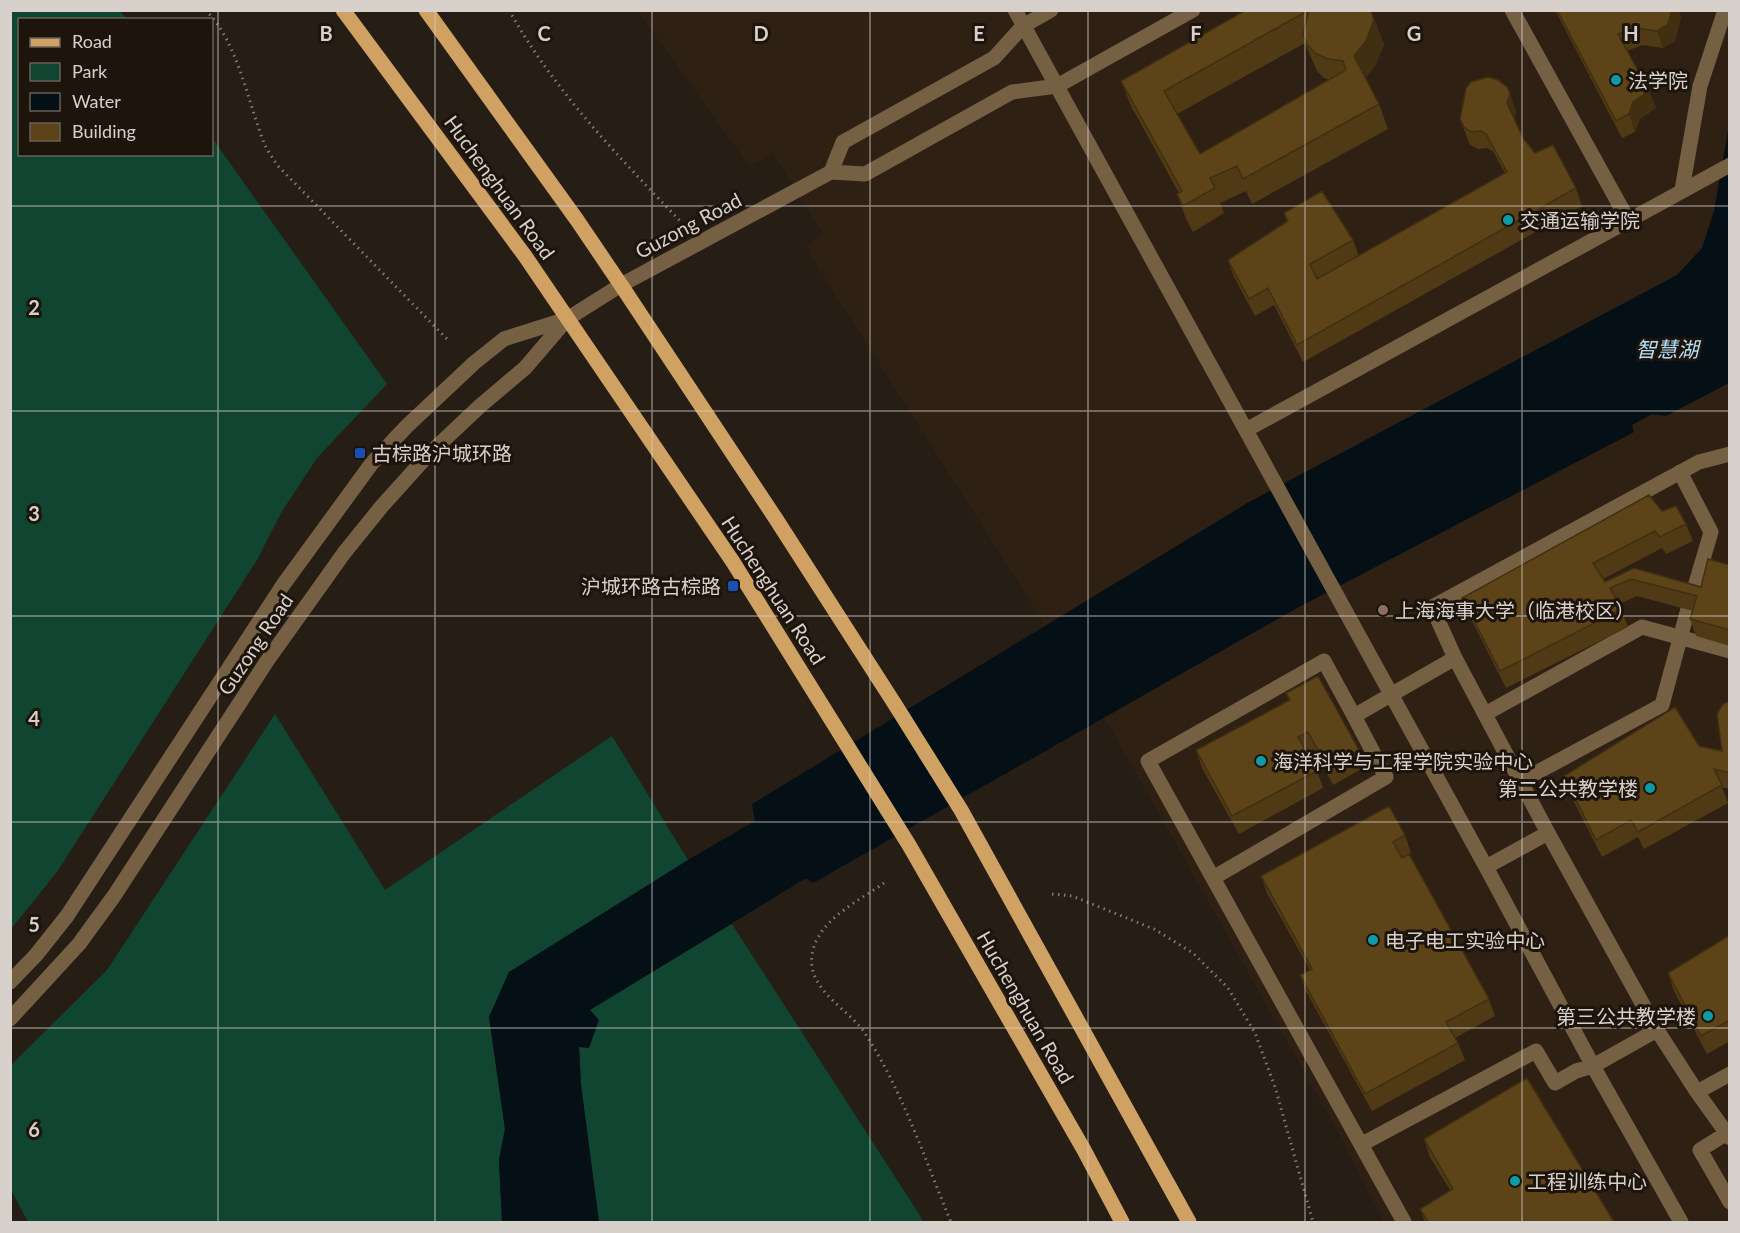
<svg xmlns="http://www.w3.org/2000/svg" width="1740" height="1233" font-family="Lato,'Noto Sans SC',sans-serif">
<style>
.built{fill:#2f2014}
.green{fill:#104532}
.water{fill:#040f16}
.lines{fill:none;stroke-linecap:round;stroke-linejoin:round}
.path{stroke:#827b74;stroke-width:3;stroke-dasharray:1.5 4.5;stroke-linecap:butt}
.minor{stroke:#766043;stroke-width:15}
.major{stroke:#cfa163;stroke-width:15}
.wall{fill:#4f3a15;fill-rule:evenodd}
.shaded-wall{fill:#402f11}
.building{fill:#5c4318;stroke:#402f11;stroke-width:1.5}
.grid{fill:none;stroke:#d7d0cb;stroke-width:1.5;stroke-opacity:0.55}
.culture-dot{fill:#0f9aa8;stroke:#1d140c;stroke-width:2}
.transit-dot{fill:#1a4fb4;stroke:#1d140c;stroke-width:2}
.education-dot{fill:#8d6e63;stroke:#1d140c;stroke-width:2}
.labels{text-anchor:middle;dominant-baseline:central;stroke-width:6;stroke-linejoin:round;paint-order:stroke}
.poi-label{font-size:20px;fill:#d7d0cb;stroke:#1d140c;text-anchor:start}
.street-label{font-size:20px;fill:#d7d0cb;stroke:#1d140c}
.water-label{font-size:21px;font-style:italic;fill:#b4dff9;stroke:#1d140c}
.grid-label{font-size:20px;text-anchor:middle;font-weight:bold;fill:#d7d0cb;stroke:#1d140c;stroke-width:6;stroke-linejoin:round;paint-order:stroke}
</style>
<rect width="100%" height="100%" fill="#261d15"/>
<path class="built" d="M 638,11 L 1729,11 L 1729,1222 L 1384,1222 L 1340,1136 L 1110,727 L 805,247 L 823,234 L 773,154 L 749,166 Z"/>
<path class="green" d="M 11,10 L 120,11 L 127,19 L 20,20 L 20,154 L 212,154 L 212,138 L 387,384 L 317,458 L 281,513 L 257,560 L 57,872 L 11,929 Z
M 275,714 L 385,890 L 612,736 L 688,860 L 509,973 L 489,1017 L 505,1129 L 499,1160 L 502,1222 L 28,1222 L 11,1190 L 10,1066 L 107,970 Z
M 732,924 L 919,1214 L 923,1222 L 599,1222 L 581,1085 L 579,1046 L 589,1010 Z"/>
<path class="water" d="M 1729,125 L 1729,383 L 1666,416 L 1652,414 L 1632,425 L 1634,432 L 1299,607 L 813,883 L 806,878 L 590,1010 L 599,1020 L 589,1048 L 579,1047 L 581,1085 L 599,1222 L 502,1222 L 499,1160 L 505,1129 L 489,1017 L 509,972 L 688,860 L 755,821 L 752,804 L 1249,502 L 1677,275 L 1702,248 L 1714,211 Z"/>
<g class="lines">
<path class="path" d="M 205,10 C 237,38 249,107 265,145 C 268,152 273,158 277,165 L 448,340
M 509,10 C 554,91 619,157 682,223
M 884,883 C 859,901 817,920 812,955 C 807,991 850,1009 866,1035 C 903,1092 925,1160 951,1222
M 1052,894 L 1072,896 L 1154,929 L 1193,953 L 1228,988 L 1255,1033 L 1275,1087 L 1313,1222"/>
<path class="minor" d="M 1015,10 L 1486,867 L 1593,1066 L 1681,1222
M 1512,10 L 1628,220
M 831,172 L 865,174 L 1012,92 L 1057,86 L 1193,10
M 831,172 L 843,142 L 994,58 L 1023,26 L 1051,10
M 1682,190 L 1700,86 L 1725,10
M 1246,430 L 1730,165
M 1680,472 L 1711,532 L 1691,600
M 1455,658 L 1432,607 L 1699,462 L 1730,454
M 1485,714 L 1642,627 L 1730,651
M 1521,781 L 1662,705 L 1688,609
M 1486,867 L 1548,833
M 1213,878 L 1386,777 L 1354,716
M 10,982 L 36,955 L 67,916 L 283,585 L 372,463 L 407,426 L 474,363 L 504,339 L 567,319 L 621,285 L 831,172
M 10,1019 L 79,944 L 114,896 L 267,661 L 344,553 L 382,506 L 428,455 L 480,406 L 525,368 L 567,319
M 1697,1092 L 1730,1074
M 1727,1133 L 1700,1150 L 1730,1202
M 1362,1144 L 1536,1051 L 1555,1083 L 1576,1071 L 1593,1066 L 1657,1030
M 1404,1222 L 1148,761 L 1324,661 L 1354,716 L 1455,658 L 1548,833 L 1657,1030 L 1697,1092 L 1730,1138"/>
<path class="major" d="M 343,10 L 525,256 L 733,562 L 909,845 L 1084,1150 L 1122,1222
M 426,10 L 577,220 L 621,285 L 776,519 L 896,706 L 961,810 L 1189,1222"/>
</g>
<path class="wall" d="M 1246,10 L 1371,11 L 1384,45 L 1375,66 L 1365,78 L 1379,104 L 1388,129 L 1252,204 L 1246,191 L 1220,203 L 1224,213 L 1193,232 L 1186,219 L 1177,194 L 1179,193 L 1131,106 L 1121,81 ZM 1305,43 L 1317,71 L 1324,78 L 1329,80 L 1200,154 L 1177,114 Z
M 1555,10 L 1678,10 L 1681,18 L 1675,41 L 1663,48 L 1642,45 L 1627,51 L 1649,91 L 1656,108 L 1640,119 L 1635,132 L 1622,138 Z
M 1516,111 L 1514,119 L 1523,138 L 1535,153 L 1576,188 L 1582,206 L 1303,362 L 1274,305 L 1255,316 L 1234,277 L 1228,260 L 1287,221 L 1284,213 L 1353,240 L 1359,256 L 1505,173 L 1493,151 L 1487,148 L 1478,149 L 1470,145 L 1460,119 Z
M 1662,511 L 1686,524 L 1693,541 L 1666,554 L 1662,548 L 1603,579 L 1605,582 L 1634,568 L 1701,587 L 1730,565 L 1730,646 L 1696,636 L 1690,619 L 1693,611 L 1637,596 L 1619,604 L 1628,627 L 1506,688 L 1469,615 L 1462,598 Z
M 1286,693 L 1359,750 L 1365,767 L 1333,785 L 1314,749 L 1307,753 L 1317,771 L 1323,788 L 1239,834 L 1202,768 L 1196,750 L 1289,701 Z
M 1730,701 L 1730,789 L 1722,787 L 1728,803 L 1644,849 L 1638,837 L 1602,857 L 1570,794 L 1564,776 L 1699,746 L 1722,751 Z
M 1405,835 L 1411,853 L 1401,858 L 1489,999 L 1495,1016 L 1455,1038 L 1458,1043 L 1465,1060 L 1372,1111 L 1307,993 L 1300,975 L 1310,970 L 1267,893 L 1261,876 Z
M 1730,935 L 1730,1041 L 1707,1054 L 1674,991 L 1668,973 Z
M 1424,1139 L 1614,1222 L 1425,1222 L 1420,1209 L 1450,1190 L 1430,1157 Z"/>
<path class="shaded-wall" d="M 1672,10 L 1678,10 L 1681,18 L 1675,41 L 1663,48 L 1657,31 Z
M 1374,20 L 1384,45 L 1375,66 L 1363,81 L 1354,56 Z
M 1649,91 L 1656,108 L 1640,119 L 1635,132 L 1629,114 L 1633,102 Z
M 1510,93 L 1516,111 L 1513,121 L 1507,103 Z"/>
<path class="building" d="M 1246,10 L 1309,10 L 1164,91 L 1200,154 L 1346,70 L 1343,61 L 1328,59 L 1315,53 L 1308,46 L 1303,35 L 1309,10 L 1370,10 L 1371,11 L 1374,20 L 1366,41 L 1354,56 L 1379,104 L 1243,179 L 1237,166 L 1210,178 L 1215,188 L 1183,206 L 1177,194 L 1182,191 L 1121,81 Z
M 1557,10 L 1672,10 L 1668,24 L 1657,31 L 1636,28 L 1618,34 L 1649,91 L 1633,102 L 1629,114 L 1616,121 Z
M 1488,77 L 1498,80 L 1507,87 L 1510,93 L 1507,103 L 1523,138 L 1535,153 L 1553,145 L 1576,188 L 1297,345 L 1268,288 L 1249,299 L 1228,260 L 1288,221 L 1284,213 L 1322,191 L 1353,240 L 1310,264 L 1317,279 L 1507,172 L 1486,134 L 1481,131 L 1471,132 L 1464,127 L 1460,119 L 1466,88 L 1471,82 Z
M 1649,495 L 1662,511 L 1676,506 L 1686,524 L 1660,537 L 1655,531 L 1593,563 L 1605,582 L 1634,568 L 1701,587 L 1708,559 L 1730,565 L 1730,630 L 1690,619 L 1697,596 L 1631,579 L 1610,588 L 1622,609 L 1500,671 L 1462,598 Z
M 1318,676 L 1359,750 L 1327,767 L 1308,732 L 1298,737 L 1317,771 L 1232,816 L 1196,750 L 1290,700 L 1286,693 Z
M 1730,701 L 1730,773 L 1714,769 L 1722,785 L 1638,832 L 1631,820 L 1596,840 L 1564,776 L 1675,707 L 1699,746 L 1722,751 L 1717,714 L 1723,704 Z
M 1389,806 L 1405,835 L 1393,842 L 1402,858 L 1409,854 L 1489,999 L 1446,1022 L 1458,1043 L 1365,1094 L 1300,975 L 1312,969 L 1261,876 Z
M 1730,935 L 1730,1020 L 1701,1036 L 1668,973 Z
M 1527,1078 L 1614,1222 L 1428,1222 L 1420,1209 L 1453,1189 L 1424,1139 Z"/>
<path class="grid" d="M 218,10 L 218,1222M 435,10 L 435,1222M 652,10 L 652,1222M 870,10 L 870,1222M 1088,10 L 1088,1222M 1305,10 L 1305,1222M 1522,10 L 1522,1222M 10,206 L 1730,206M 10,411 L 1730,411M 10,616 L 1730,616M 10,822 L 1730,822M 10,1028 L 1730,1028"/>
<g class="culture-dot">
<circle cx="1616" cy="80" r="6"/>
<circle cx="1508" cy="220" r="6"/>
<circle cx="1261" cy="761" r="6"/>
<circle cx="1650" cy="788" r="6"/>
<circle cx="1373" cy="940" r="6"/>
<circle cx="1708" cy="1016" r="6"/>
<circle cx="1515" cy="1181" r="6"/>
</g>
<g class="transit-dot">
<rect x="354" y="447" width="12" height="12" rx="3"/>
<rect x="727" y="580" width="12" height="12" rx="3"/>
</g>
<circle class="education-dot" cx="1383" cy="610" r="6"/>
<g class="labels">
<g class="poi-label">
<text x="1628" y="80">法学院</text>
<text x="1520" y="220">交通运输学院</text>
<text x="372" y="453">古棕路沪城环路</text>
<text x="721" y="586" text-anchor="end">沪城环路古棕路</text>
<text x="1395" y="610">上海海事大学（临港校区）</text>
<text x="1273" y="761">海洋科学与工程学院实验中心</text>
<text x="1638" y="788" text-anchor="end">第二公共教学楼</text>
<text x="1385" y="940">电子电工实验中心</text>
<text x="1696" y="1016" text-anchor="end">第三公共教学楼</text>
<text x="1527" y="1181">工程训练中心</text>
</g>
<g class="street-label">
<text transform="translate(500 187) rotate(54)">Huchenghuan Road</text>
<text transform="translate(688 225) rotate(-28)">Guzong Road</text>
<text transform="translate(774 590) rotate(57)">Huchenghuan Road</text>
<text transform="translate(255 644) rotate(-56)">Guzong Road</text>
<text transform="translate(1026 1007) rotate(60)">Huchenghuan Road</text>
</g>
<g class="water-label">
<text x="1667" y="348">智慧湖</text>
</g>
</g>
<g class="grid-label">
<text x="326" y="41">B</text>
<text x="544" y="41">C</text>
<text x="761" y="41">D</text>
<text x="979" y="41">E</text>
<text x="1196" y="41">F</text>
<text x="1414" y="41">G</text>
<text x="1631" y="41">H</text>
<text x="34" y="315">2</text>
<text x="34" y="521">3</text>
<text x="34" y="726">4</text>
<text x="34" y="932">5</text>
<text x="34" y="1137">6</text>
</g>
<rect width="1740" height="1233" fill="none" stroke="#d7d0cb" stroke-width="24"/>
<rect x="18" y="18" width="195" height="138" fill="#1d140c" stroke="#675f58" stroke-width="1.5"/>
<rect x="30" y="38" width="30" height="9" fill="#cfa163" stroke="#675f58" stroke-width="1.5"/>
<text x="72" y="48" font-size="18" fill="#d7d0cb">Road</text>
<rect x="30" y="63" width="30" height="18" fill="#104532" stroke="#675f58" stroke-width="1.5"/>
<text x="72" y="78" font-size="18" fill="#d7d0cb">Park</text>
<rect x="30" y="93" width="30" height="18" fill="#040f16" stroke="#675f58" stroke-width="1.5"/>
<text x="72" y="108" font-size="18" fill="#d7d0cb">Water</text>
<rect x="30" y="123" width="30" height="18" fill="#5c4318" stroke="#675f58" stroke-width="1.5"/>
<text x="72" y="138" font-size="18" fill="#d7d0cb">Building</text>
</svg>
